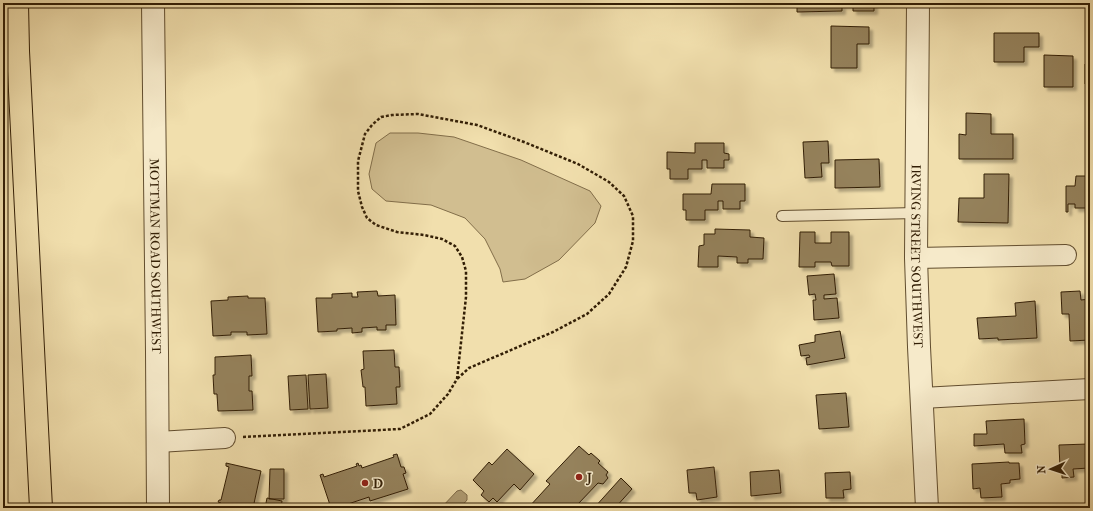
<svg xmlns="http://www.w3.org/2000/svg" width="1093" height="511" font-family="'IM FELL French Canon',serif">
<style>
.green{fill:#d1be90;stroke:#826e4a}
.water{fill:#b09d74;stroke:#7e6a48}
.building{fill:#95825c;stroke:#321e05;filter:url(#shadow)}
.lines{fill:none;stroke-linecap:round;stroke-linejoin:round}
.service-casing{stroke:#624e2f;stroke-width:12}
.minor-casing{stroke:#624e2f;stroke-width:22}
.tertiary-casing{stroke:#624e2f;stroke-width:24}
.motorway-casing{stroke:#321e05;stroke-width:24}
.path{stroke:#321e05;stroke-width:2.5;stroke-dasharray:3 2;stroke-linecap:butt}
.service{stroke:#f6eaca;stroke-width:10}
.minor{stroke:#f6eaca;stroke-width:20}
.tertiary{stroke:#f6eaca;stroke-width:22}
.motorway{stroke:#f1dfad;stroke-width:22}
.poi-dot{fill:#8f2418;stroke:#f6eaca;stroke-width:1.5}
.labels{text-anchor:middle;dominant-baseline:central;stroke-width:3;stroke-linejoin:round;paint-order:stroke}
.street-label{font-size:13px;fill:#321e05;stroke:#f6eaca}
.poi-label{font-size:13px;font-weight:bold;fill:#321e05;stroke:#f6eaca;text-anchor:start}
</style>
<defs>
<filter id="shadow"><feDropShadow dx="3.5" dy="3.5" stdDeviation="1" flood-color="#0004"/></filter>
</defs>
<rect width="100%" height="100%" fill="#f1dfad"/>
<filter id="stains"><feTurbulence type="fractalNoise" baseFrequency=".005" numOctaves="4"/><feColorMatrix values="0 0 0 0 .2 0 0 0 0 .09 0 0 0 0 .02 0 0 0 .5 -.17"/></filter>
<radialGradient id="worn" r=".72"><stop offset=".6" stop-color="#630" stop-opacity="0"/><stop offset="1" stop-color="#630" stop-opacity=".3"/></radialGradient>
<path class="green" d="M 390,133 L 418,133 L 454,137 L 521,160 L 590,191 L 601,206 L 595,223 L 559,260 L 525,279 L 503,282 L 500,269 L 485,239 L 465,218 L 431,205 L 386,201 L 372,189 L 369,174 L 376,143 Z"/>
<path class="water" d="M 461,490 L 467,495 L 467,500 L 460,508 L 441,508 L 457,491 Z"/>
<path class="building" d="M 797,3 L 874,3 L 874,11 L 853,11 L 853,5 L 842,5 L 842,11 L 797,12 Z
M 831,26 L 869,27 L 869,44 L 857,44 L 857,68 L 831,68 Z
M 994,33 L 1039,33 L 1039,47 L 1024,47 L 1024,62 L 994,62 Z
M 1044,55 L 1073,56 L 1073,87 L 1044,87 Z
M 1085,64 L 1090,64 L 1090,84 L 1085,84 Z
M 966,113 L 991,114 L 991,134 L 1013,134 L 1013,159 L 959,159 L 959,134 L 966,135 Z
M 828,141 L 829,163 L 821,163 L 822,177 L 805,178 L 803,142 Z
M 695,143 L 724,143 L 724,153 L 729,154 L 729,160 L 724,160 L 724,168 L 707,168 L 707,160 L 702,160 L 702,169 L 688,169 L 688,179 L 670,179 L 670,169 L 667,169 L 667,152 L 695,153 Z
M 879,159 L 880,187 L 835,188 L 835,160 Z
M 984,174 L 1009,174 L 1008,223 L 958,222 L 959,198 L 984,198 Z
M 1076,176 L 1090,176 L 1090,208 L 1075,208 L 1075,204 L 1068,204 L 1068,212 L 1066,212 L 1066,186 L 1075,186 Z
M 712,184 L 745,184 L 745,201 L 740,201 L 740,209 L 723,209 L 723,201 L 718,201 L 718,210 L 705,210 L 705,220 L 686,220 L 686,210 L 683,210 L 683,194 L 711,194 Z
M 715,229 L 750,230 L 750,237 L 764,238 L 763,259 L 748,259 L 748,263 L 737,263 L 737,257 L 718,256 L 718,267 L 698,267 L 699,246 L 704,245 L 704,234 L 715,234 Z
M 800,232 L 815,232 L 815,243 L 831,243 L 831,232 L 849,232 L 849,266 L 832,266 L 831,262 L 815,262 L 815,267 L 799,267 Z
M 834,274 L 836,294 L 824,295 L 824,299 L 837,298 L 839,318 L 814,320 L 813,300 L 816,300 L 815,294 L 809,295 L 807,276 Z
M 377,291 L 378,296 L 395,295 L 396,325 L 386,325 L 386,330 L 377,330 L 377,327 L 362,328 L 362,332 L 352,333 L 352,328 L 337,329 L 337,331 L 318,332 L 316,298 L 332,298 L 332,294 L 352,293 L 352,297 L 358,297 L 357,292 Z
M 1080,291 L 1081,300 L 1090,299 L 1090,340 L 1070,341 L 1069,314 L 1062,314 L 1061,292 Z
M 248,296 L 248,298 L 265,298 L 267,334 L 247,335 L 247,332 L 231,332 L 231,335 L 213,336 L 211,301 L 228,300 L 228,297 Z
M 1035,301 L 1037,338 L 998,340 L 998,338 L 979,339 L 977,318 L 1016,316 L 1015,303 Z
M 840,331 L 845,358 L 807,365 L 806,358 L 810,357 L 809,355 L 801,356 L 799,345 L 815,342 L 815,335 Z
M 394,350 L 395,367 L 399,367 L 400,387 L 396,387 L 397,404 L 366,406 L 365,387 L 363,387 L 361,370 L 364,369 L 363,351 Z
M 251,355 L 252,376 L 249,376 L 249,391 L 252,391 L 253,410 L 218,411 L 217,394 L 214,394 L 213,375 L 215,375 L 215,357 Z
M 326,374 L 328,408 L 310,409 L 308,375 Z
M 306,375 L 308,409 L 290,410 L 288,376 Z
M 846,393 L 849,427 L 819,429 L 816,395 Z
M 1024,419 L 1025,444 L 1021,445 L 1022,453 L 1005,453 L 1004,444 L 974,446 L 974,434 L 987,434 L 986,421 Z
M 1088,444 L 1089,468 L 1073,469 L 1074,477 L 1062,478 L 1062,468 L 1060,468 L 1059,445 Z
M 579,446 L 589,455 L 591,453 L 600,461 L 598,463 L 608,472 L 606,475 L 608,478 L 603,484 L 598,483 L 578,504 L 581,506 L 579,508 L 528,508 L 550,484 L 546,481 Z
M 507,449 L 534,474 L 520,490 L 514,484 L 497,502 L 493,498 L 489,502 L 481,495 L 484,491 L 473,480 L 489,462 L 492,465 Z
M 397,454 L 401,467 L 404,467 L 406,473 L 403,474 L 408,489 L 370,501 L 369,497 L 336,508 L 331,508 L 320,475 L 323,474 L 324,477 L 357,466 L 356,464 L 358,463 L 359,466 L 361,465 L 362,468 L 394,457 L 393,455 Z
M 1009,462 L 1009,463 L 1019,463 L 1020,479 L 1010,480 L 1010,483 L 1001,484 L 1002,497 L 981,498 L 980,488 L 973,489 L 972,464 Z
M 226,463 L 261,471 L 253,508 L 223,508 L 223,506 L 221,505 L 221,503 L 218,502 L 219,500 L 221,500 L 229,467 L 226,466 Z
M 714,467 L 717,497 L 697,500 L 696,493 L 689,493 L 687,470 Z
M 270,469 L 284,469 L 284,499 L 269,499 Z
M 779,470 L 781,493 L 751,496 L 750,472 Z
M 850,472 L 851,489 L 843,490 L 844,498 L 826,498 L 825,473 Z
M 621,478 L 632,489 L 615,508 L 594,508 Z
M 267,498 L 282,501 L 281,508 L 265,508 Z"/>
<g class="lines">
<defs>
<path id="service" d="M 782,216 L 916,213"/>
<path id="minor" d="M 916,258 L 1066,255
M 922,398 L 1090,389
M 158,442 L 225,438"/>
<g id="tertiary">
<path id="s1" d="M 153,3 L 157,352 L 158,508"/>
<path id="s2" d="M 918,3 L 916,258 L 919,347 L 927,508"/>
</g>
<path id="motorway" d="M 17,3 L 18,51 L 41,508"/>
</defs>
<use href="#service" class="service-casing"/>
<use href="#minor" class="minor-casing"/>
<use href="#tertiary" class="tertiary-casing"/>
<use href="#motorway" class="motorway-casing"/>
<path class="path" d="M 243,437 L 400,429 L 430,414 L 448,394 L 457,379 L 466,297 L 466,271 L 462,257 L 455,246 L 442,239 L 424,235 L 397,232 L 376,225 L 367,218 L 362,207 L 358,191 L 358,161 L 365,134 L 372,125 L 381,117 L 392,115 L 418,114 L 477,125 L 524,142 L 578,164 L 609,182 L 624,196 L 633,216 L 633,241 L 626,267 L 609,294 L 587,314 L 553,332 L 469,368 L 457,379"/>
<use href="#service" class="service"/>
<use href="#minor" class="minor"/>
<use href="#tertiary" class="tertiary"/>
<use href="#motorway" class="motorway"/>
</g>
<g class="poi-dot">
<circle cx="579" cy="477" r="4"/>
<circle cx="365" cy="483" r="4"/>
</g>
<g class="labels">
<g class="street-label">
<text stroke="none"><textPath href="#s1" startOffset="253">MOTTMAN ROAD SOUTHWEST</textPath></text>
<text stroke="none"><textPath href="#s2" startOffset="253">IRVING STREET SOUTHWEST</textPath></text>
</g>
<g class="poi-label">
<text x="587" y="477">J</text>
<text x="373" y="483">D</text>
</g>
</g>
<rect width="1093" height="511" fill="none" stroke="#f1dfad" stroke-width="16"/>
<rect x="4" y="4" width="1085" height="503" fill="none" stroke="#321e05" stroke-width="2"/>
<rect x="8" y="8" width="1077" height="495" fill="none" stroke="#321e05"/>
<g transform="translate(1051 469) rotate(267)" stroke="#f6eaca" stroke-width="3" paint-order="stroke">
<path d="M0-3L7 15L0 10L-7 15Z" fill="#321e05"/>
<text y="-6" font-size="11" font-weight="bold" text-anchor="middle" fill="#321e05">N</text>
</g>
<rect width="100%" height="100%" filter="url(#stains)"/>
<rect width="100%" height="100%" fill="url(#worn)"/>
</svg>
